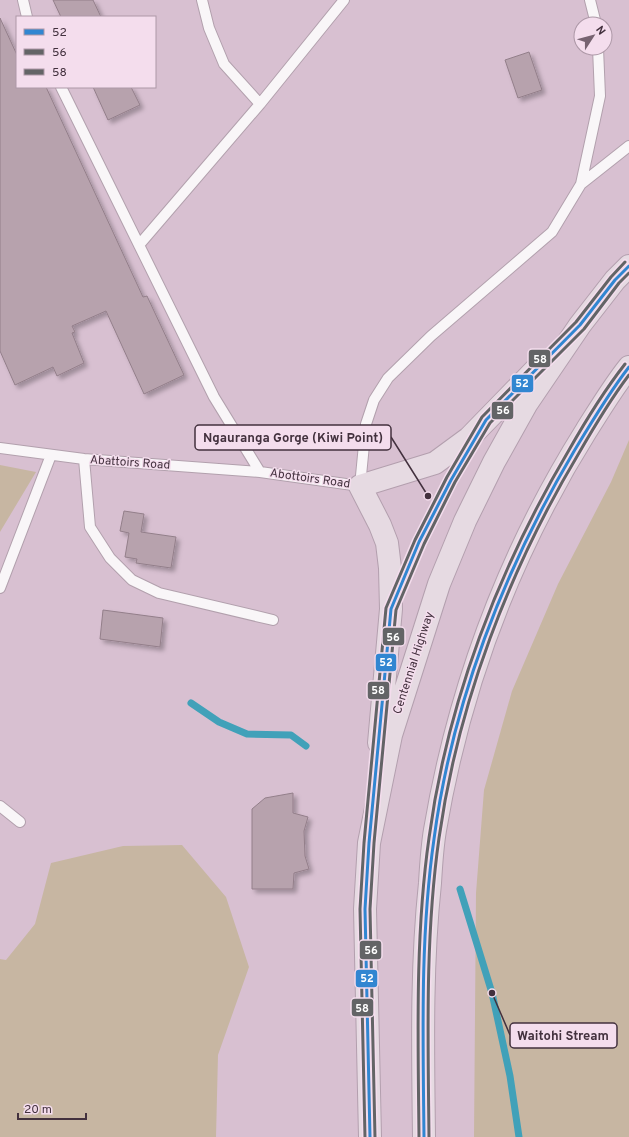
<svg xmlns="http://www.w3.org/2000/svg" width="629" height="1137" font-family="Overpass,sans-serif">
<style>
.green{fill:#c7b6a2}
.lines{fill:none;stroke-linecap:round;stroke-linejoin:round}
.stream{stroke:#41a1b9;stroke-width:7}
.building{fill:#b7a2ad;stroke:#937f8a;filter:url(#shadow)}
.lane-casing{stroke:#b2a0ad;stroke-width:12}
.highway-casing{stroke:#b39fae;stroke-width:24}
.lane{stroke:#f9f6f8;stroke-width:10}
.highway{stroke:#e6dae2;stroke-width:22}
.bus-1-casing{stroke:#f4dded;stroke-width:6}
.bus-2-casing{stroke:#f4dded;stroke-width:6}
.bus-3-casing{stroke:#f4dded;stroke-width:6}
.bus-1{stroke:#3186d1;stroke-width:3}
.bus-2{stroke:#636466;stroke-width:3}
.bus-3{stroke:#636466;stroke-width:3}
.labels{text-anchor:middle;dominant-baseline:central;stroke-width:3;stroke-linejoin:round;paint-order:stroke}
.street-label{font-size:12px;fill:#43313e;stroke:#f4dded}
.leader{fill:none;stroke:#43313e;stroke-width:1.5}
.callout-dot{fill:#43313e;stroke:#f4dded;stroke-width:1.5}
.callout{fill:#f4dded;stroke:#43313e;stroke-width:1.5}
.callout-label{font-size:13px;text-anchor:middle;font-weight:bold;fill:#43313e}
.line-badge{stroke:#f4dded;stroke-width:1.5}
.badge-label{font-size:11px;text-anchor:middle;font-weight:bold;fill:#fff}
</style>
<defs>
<filter id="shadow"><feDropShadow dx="3.5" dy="3.5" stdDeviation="2" flood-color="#0004"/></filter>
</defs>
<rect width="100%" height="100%" fill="#d8c0d1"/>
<path class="green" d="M 629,440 L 629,1137 L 474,1137 L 476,893 L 484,790 L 512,691 L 558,584 L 611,482 Z
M 0,465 L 36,472 L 0,532 Z
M 182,845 L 226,897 L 249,967 L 218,1055 L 216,1137 L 0,1137 L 0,959 L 6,960 L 35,924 L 51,863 L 123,846 Z"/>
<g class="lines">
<path class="stream" d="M 191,703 L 219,722 L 247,734 L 291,735 L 306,746
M 460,889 L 492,993 L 510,1076 L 519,1137"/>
</g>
<path class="building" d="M 53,0 L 93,0 L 101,17 L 61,17 Z
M 0,18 L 17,55 L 17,87 L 46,87 L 143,297 L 147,296 L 184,375 L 144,394 L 106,311 L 72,326 L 75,332 L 72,333 L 84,363 L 57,376 L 53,367 L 15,385 L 0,351 Z
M 529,52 L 542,90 L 518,98 L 505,60 Z
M 93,87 L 131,87 L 140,105 L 108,120 Z
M 124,511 L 144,514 L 141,532 L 176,537 L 171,568 L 136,563 L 137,559 L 125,557 L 129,533 L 120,531 Z
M 103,610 L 163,618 L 160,647 L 100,639 Z
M 293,793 L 293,813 L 308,817 L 304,831 L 305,856 L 309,869 L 294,873 L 293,889 L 252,889 L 252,809 L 265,798 Z"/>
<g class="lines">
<defs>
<path id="lane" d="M 23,0 L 27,17
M 202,0 L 209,28 L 224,64 L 260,104 L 344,0
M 590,0 L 596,24
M 598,48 L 600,96 L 581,184 L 629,146
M 61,87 L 214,397 L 260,472
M 139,245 L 260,104
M 0,448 L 84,459 L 260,472 L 360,486 L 366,424 L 374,400 L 388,378 L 431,336 L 552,232 L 581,184
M 84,459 L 90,527 L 110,558 L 132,580 L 159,593 L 273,620
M 0,588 L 51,455
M 396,596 C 419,543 444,492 473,442
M 0,806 L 20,822"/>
<path id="highway" d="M 379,743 L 391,609 L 390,568 L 387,543 L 380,525 L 360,486 L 435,463 L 469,438 L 542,363
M 370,1137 L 365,909 L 369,843 L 391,735 L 439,584 L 465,521 L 494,462 L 527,403 L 580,325 L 615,280 L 629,266
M 424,1137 C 423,1052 421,968 430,883 C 431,866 432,848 435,830 C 459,688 509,554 586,431 C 600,409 613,387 629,367"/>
</defs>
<use href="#lane" class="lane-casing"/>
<use href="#highway" class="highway-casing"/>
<use href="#lane" class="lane"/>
<use href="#highway" class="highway"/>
<defs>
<path id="bus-1" d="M 370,1137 L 365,909 L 369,843 L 391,609 L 419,542 L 451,480 L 486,420 L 580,325 L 615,280 L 629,266
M 424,1137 C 423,1038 420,937 434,839 C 452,703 504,570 573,453 C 591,423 608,394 629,367"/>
<path id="bus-2" d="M 375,1137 L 370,909 L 374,843 L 396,610 L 424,544 L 455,482 L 490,423 L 584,329 L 619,283 L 629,273
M 429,1137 C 428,1038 425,937 439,838 C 458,703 509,570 579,453 C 594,427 610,400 629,375"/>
<path id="bus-3" d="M 365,1137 L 360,909 L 364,843 L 386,608 L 415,540 L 447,477 L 482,417 L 576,322 L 611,277 L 625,262
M 419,1137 C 418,1038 415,936 429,838 C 447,702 499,568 569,450 C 586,420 604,391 625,364"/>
</defs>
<use href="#bus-1" class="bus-1-casing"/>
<use href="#bus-2" class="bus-2-casing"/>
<use href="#bus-3" class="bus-3-casing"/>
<use href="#bus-1" class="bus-1"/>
<use href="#bus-2" class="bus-2"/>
<use href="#bus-3" class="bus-3"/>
</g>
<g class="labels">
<g class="street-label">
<text transform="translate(130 463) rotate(4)">Abattoirs Road</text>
<text transform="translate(310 479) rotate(8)">Abottoirs Road</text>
<text transform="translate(414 663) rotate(-72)">Centennial Highway</text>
</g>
</g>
<path class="leader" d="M428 496L391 437M492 993L510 1035"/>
<g class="callout-dot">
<circle cx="428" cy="496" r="4"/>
<circle cx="492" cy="993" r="4"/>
</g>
<g class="callout">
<rect x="195" y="425" width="196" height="25" rx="4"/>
<rect x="510" y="1023" width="107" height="25" rx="4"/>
</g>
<g class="callout-label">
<text x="293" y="442">Ngauranga Gorge (Kiwi Point)</text>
<text x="563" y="1040">Waitohi Stream</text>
</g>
<g class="line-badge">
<rect x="528" y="349" width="23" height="19" rx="4" fill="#636466"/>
<rect x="511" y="374" width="23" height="19" rx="4" fill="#3186d1"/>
<rect x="491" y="401" width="23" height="19" rx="4" fill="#636466"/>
<rect x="382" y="627" width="23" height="19" rx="4" fill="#636466"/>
<rect x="375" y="653" width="22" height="19" rx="4" fill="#3186d1"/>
<rect x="367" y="681" width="23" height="19" rx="4" fill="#636466"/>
<rect x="359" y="940" width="23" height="20" rx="4" fill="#636466"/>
<rect x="355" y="969" width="23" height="19" rx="4" fill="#3186d1"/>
<rect x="351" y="998" width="23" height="19" rx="4" fill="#636466"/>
</g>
<g class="badge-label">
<text x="540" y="363">58</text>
<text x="522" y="387">52</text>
<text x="503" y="414">56</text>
<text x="393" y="641">56</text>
<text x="386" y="666">52</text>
<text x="378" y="694">58</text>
<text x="371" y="954">56</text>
<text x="367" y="982">52</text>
<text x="362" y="1012">58</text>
</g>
<rect x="16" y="16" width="140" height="72" fill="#f4dded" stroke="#ad98a7"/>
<rect x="24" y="29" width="20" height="6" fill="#3186d1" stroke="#ad98a7"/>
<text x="52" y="36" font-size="12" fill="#43313e">52</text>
<rect x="24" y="49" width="20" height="6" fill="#636466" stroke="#ad98a7"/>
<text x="52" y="56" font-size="12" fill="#43313e">56</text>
<rect x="24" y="69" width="20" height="6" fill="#636466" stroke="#ad98a7"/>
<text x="52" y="76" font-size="12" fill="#43313e">58</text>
<g transform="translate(593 36) rotate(54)"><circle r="19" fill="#f4dded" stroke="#ad98a7"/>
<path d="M0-3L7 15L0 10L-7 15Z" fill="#776371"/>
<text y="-6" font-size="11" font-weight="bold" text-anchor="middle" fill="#43313e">N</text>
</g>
<path d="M18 1113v6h68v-6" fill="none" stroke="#43313e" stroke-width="2"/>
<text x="24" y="1113" font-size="12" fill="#43313e" stroke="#f4dded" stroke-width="3" paint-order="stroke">20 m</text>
</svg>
